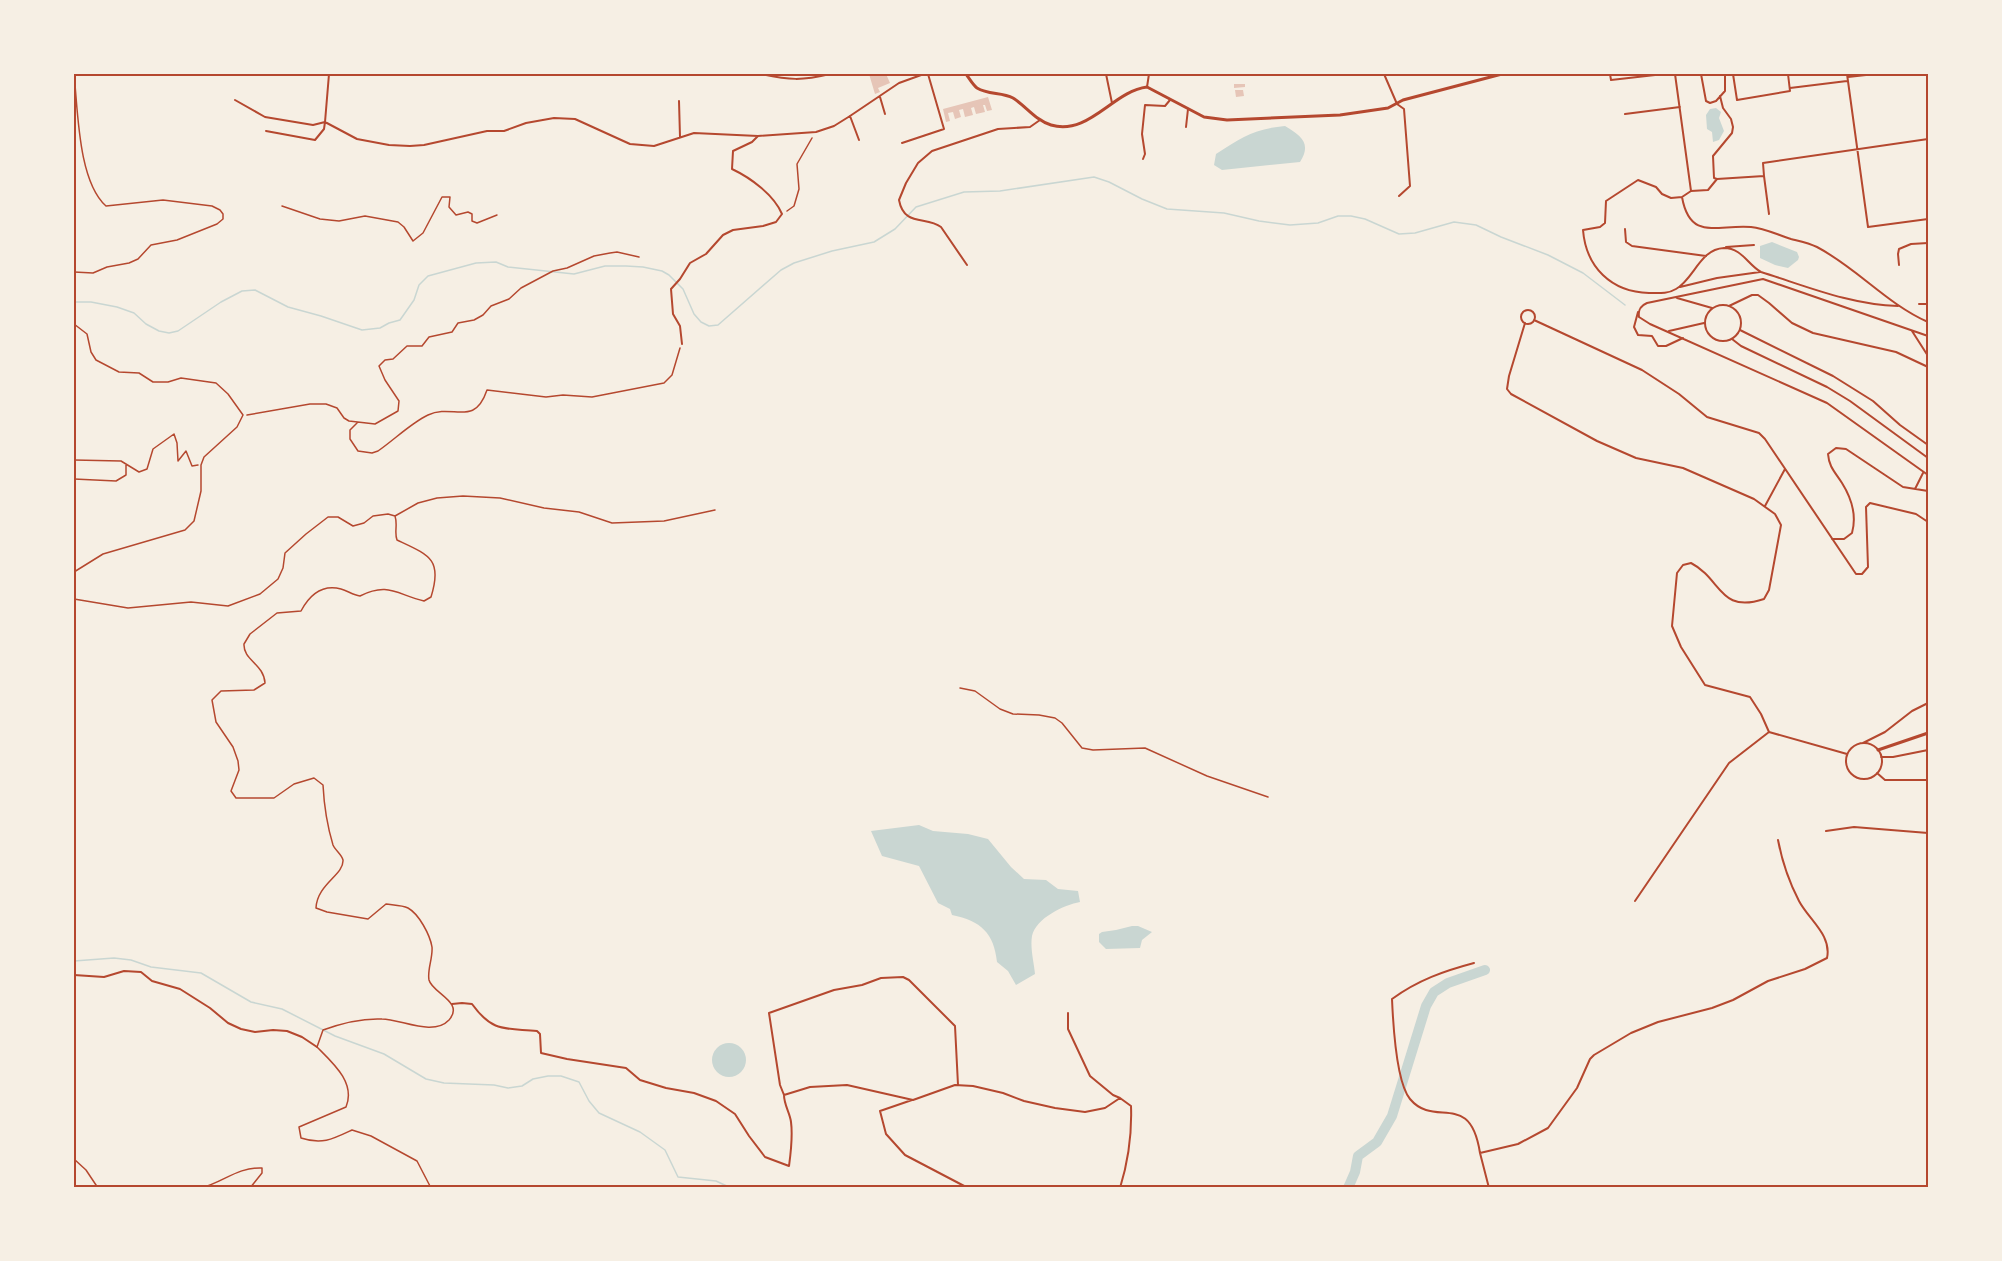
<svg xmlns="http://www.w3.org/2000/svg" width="2002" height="1261" font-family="'Public Sans',sans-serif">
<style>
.water{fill:#c9d6d2}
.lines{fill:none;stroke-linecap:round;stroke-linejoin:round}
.stream{stroke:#c9d6d2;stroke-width:1.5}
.river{stroke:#c9d6d2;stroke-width:10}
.building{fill:#e6c5b7}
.path{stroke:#b5482f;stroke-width:1.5}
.service{stroke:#b5482f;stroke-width:1.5}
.minor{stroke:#b5482f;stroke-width:2}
.tertiary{stroke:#b5482f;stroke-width:3}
.neatline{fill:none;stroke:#b5482f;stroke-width:2}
</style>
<rect width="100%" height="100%" fill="#f6efe4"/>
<path class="water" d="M 1716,108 L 1721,112 L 1719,118 L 1724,131 L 1719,140 L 1713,142 L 1712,132 L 1707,129 L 1706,115 L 1710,109 Z
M 1285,126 C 1301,136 1312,143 1300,162 L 1222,170 L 1214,165 L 1216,154 C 1242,137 1254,129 1285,126 Z
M 1772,242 L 1797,252 L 1799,257 L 1798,260 L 1788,268 L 1775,265 L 1760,258 L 1760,246 Z
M 919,825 L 933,831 L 968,834 L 988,839 L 1011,867 L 1024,879 L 1046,880 L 1058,889 L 1078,891 L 1080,902 C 1064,905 1036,918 1032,936 C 1030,948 1034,963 1035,974 L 1016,985 L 1008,971 L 997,962 C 994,933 981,921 952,915 L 950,909 L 938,903 L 919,866 L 882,856 L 871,831 Z
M 1132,926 L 1138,926 L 1152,932 L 1142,940 L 1140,948 L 1106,949 L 1099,942 L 1099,934 L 1102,932 L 1116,930 Z
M712 1060a17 17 0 1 1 34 0a17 17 0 1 1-34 0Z"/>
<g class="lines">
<path class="stream" d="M 74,302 L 91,302 L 117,307 L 134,313 L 146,324 L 159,331 L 169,333 L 178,331 L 221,302 L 242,291 L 255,290 L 288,307 L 321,316 L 362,330 L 380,328 L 389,323 L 400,320 L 414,300 L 419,285 L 428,276 L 476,263 L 496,262 L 508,267 L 574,274 L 605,266 L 626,266 L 643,267 L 662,271 L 669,275 L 683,289 L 694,314 L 701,322 L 709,326 L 718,325 L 781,270 L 794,263 L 832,251 L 874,242 L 895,229 L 916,207 L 964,192 L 1000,191 L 1094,177 L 1109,182 L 1142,199 L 1167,209 L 1224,213 L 1259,221 L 1290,225 L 1318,223 L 1338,216 L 1351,216 L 1365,219 L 1399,234 L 1415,233 L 1454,222 L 1476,225 L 1501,237 L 1548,255 L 1583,273 L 1625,305
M 74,961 L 114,958 L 131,960 L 151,967 L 201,973 L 251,1002 L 282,1009 L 335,1036 L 384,1054 L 426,1079 L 444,1083 L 494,1085 L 508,1088 L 522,1086 L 533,1079 L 548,1076 L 561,1076 L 579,1082 L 589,1101 L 599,1113 L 640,1132 L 665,1150 L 678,1177 L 716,1181 L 731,1188"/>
<path class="river" d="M 1348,1188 L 1355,1172 L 1358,1156 L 1377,1142 L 1392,1116 L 1426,1006 L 1434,992 L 1448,983 L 1485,970"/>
</g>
<path class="building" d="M 869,74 L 886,74 L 890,83 L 878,88 L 880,92 L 875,94 Z
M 1234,84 L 1245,84 L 1245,87 L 1234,88 Z
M 1235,90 L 1243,90 L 1244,96 L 1236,97 Z
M 988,97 L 992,110 L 987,111 L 985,105 L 983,105 L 985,112 L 976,114 L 974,107 L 971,108 L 973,115 L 965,117 L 963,109 L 959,110 L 961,117 L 955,119 L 953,112 L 948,113 L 950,121 L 946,122 L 943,109 Z"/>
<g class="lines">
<path class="path" d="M 282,206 L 320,219 L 339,221 L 365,216 L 398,222 L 404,227 L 413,241 L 423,233 L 442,197 L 450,197 L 449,207 L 456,215 L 468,212 L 472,214 L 472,221 L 477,223 L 497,215
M 787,211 L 794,206 L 799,189 L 797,164 L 812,138
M 247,415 L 310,404 L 326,404 L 337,408 L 344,418 L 349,421 L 375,424 L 398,411 L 399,401 L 385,380 L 379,366 L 385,360 L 393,359 L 407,346 L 422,346 L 429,337 L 452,332 L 458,323 L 474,320 L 483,315 L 491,306 L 509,299 L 521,288 L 553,271 L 567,268 L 594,256 L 610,253 L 617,252 L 639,257
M 357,423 L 350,430 L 350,439 L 358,451 L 372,453 L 378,451 C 394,440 411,423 428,415 C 453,403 474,428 487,390 L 546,397 L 563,395 L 592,397 L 664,383 L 672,375 L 680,348
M 74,460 L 121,461 L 139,472 L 147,469 L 153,449 L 174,434 L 177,443 L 178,461 L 186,451 L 192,466 L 198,465
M 74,479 L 116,481 L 126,475 L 126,464
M 960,688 L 975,691 L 1000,709 L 1013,714 L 1039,715 L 1055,718 L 1062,723 L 1082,748 L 1093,750 L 1145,748 L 1207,776 L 1268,797
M 74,1159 L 86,1170 L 98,1188
M 201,1188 C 224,1182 237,1167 262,1168 L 262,1173 L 250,1188
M 279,1188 L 288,1187"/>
<path class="service" d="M 74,272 L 93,273 L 107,267 L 129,263 L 138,259 L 151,245 L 177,240 L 217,224 L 223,219 L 223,214 L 220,210 L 212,206 L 163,200 L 106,206 C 78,181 78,110 74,74
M 74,324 L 87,334 L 91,352 L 96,360 L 119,372 L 139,373 L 153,382 L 168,382 L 181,378 L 216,383 L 228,394 L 243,415 L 237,427 L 204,457 L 201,465 L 201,491 L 194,521 L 185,530 L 103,554 L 74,572
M 395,516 C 398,525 394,532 397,540 C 429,555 443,559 431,597 L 424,601 C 396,594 388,582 360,596 C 353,595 348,591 341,589 C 322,584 309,596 301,611 L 277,613 L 250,634 L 244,644 C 243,660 264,664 265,683 L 254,690 L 221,691 L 212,700 L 216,722 L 233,747 L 238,761 L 239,770 L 231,791 L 236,798 L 274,798 L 294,784 L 314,778 L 323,785 C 324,805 327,825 333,845 C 335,850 342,855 343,860 C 344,875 317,884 316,908 L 327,912 L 368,919 L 386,904 C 392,905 402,905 408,908 C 419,914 430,935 432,947 C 433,958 427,970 429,980 C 432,993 465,1002 449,1020 C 433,1037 401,1019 382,1019 C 361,1018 342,1023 323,1030 L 317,1047 C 333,1063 356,1083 346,1107 L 299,1127 L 301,1138 C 322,1145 333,1139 352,1130 L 371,1136 L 417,1161 L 431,1188
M 74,599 L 128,608 L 191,602 L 228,606 L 260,594 L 278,579 L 283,568 L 285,553 L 306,534 L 328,517 L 338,517 L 353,526 L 364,523 L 373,516 L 388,514 L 395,516 L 418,503 L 437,498 L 463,496 L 500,498 L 544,508 L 579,512 L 612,523 L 664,521 L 715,510"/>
<path class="minor" d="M 761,74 C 790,80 801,81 830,74
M 1106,74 L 1112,103
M 1384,74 L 1397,104 L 1404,109 L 1410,186 L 1399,196
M 1610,74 L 1611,80 L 1664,74
M 1675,74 L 1691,191 L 1682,197 C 1690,242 1718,224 1751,227 C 1764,228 1778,235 1791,239 C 1799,241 1809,243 1817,247 C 1857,268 1887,304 1928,322
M 1701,74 L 1706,101 L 1710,103 L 1716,101 L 1725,91 L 1725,74
M 1733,74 L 1737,100 L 1790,91 L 1788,74
M 1847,74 L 1868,227 L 1928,219
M 1848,77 L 1875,74
M 1147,87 L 1149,74
M 1790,88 L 1847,81
M 880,97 L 885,114
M 235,100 L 265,117 L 313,125 L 325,122 L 357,139 L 389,145 L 410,146 L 424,145 L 487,131 L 504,131 L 526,123 L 554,118 L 575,119 L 630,144 L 654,146 L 694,133 L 758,136 L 816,132 L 834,126 L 850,116 L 899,83 L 924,74
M 679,101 L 680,137
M 1625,114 L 1680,107
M 850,116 L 859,140
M 1186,127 L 1188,109
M 266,131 L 315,140 L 324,129 L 325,122 L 329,74 L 334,74
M 902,143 L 944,129 L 928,74
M 1143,159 L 1145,154 L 1142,134 L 1145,105 L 1165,106 L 1170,100
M 1764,176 L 1763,163 L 1928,139
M 1717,179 L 1714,178 L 1713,156 L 1732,133 L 1733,127 L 1731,119 L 1723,108 L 1720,96
M 1691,191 L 1708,190 L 1717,179 L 1764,176 L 1769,214
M 1682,197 L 1671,198 L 1662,194 L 1656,187 L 1638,180 L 1606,201 L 1605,223 L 1600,227 L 1583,230 C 1586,267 1611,292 1649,293 C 1658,293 1668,294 1676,289 C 1694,279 1700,249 1724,248 C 1742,248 1748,265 1761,272 C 1806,286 1851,305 1898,306
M 1625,229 L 1626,242 L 1632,246 L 1706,256
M 1726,247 L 1754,245
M 967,265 L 941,227 C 926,216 904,227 899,200 L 906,183 L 918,163 L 932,151 L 998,129 L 1030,127 L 1040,120
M 1899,265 L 1898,254 L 1899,249 L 1911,244 L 1928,243
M 1680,287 L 1717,278 L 1760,272
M 1677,298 L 1712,308
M 1919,304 L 1928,304
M1705 323a18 18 0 1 1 36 0a18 18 0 1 1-36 0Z
M 1729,306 L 1752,295 L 1758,295 L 1769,303 L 1792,323 L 1813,333 L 1896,352 L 1928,367
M1521 317a7 7 0 1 1 14 0a7 7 0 1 1-14 0Z
M 1638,312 L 1634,327 L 1638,335 L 1652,336 L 1658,346 L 1666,346 L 1683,338
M 1534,320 L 1642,370 L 1679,394 L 1707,417 L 1759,433 L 1765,439 L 1856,574 L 1862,574 L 1868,567 L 1866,507 L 1870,503 L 1916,514 L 1928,522
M 1525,323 L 1509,376 L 1507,389 L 1511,394 L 1597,441 L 1636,458 L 1683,468 L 1754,499 L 1775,514 L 1781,525 L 1769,590 L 1764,599 C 1719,614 1722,579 1691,563 L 1683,565 L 1677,573 L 1672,626 L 1681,647 L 1705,685 L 1750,697 L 1761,714 L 1769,732 L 1729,763 L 1635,901
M 1740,330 L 1833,376 L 1873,401 L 1900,425 L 1928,445
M 1669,331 L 1704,323
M 1912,331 L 1928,356
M 1928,336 L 1763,279 L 1647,303 C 1640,306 1638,310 1639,317 L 1650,324 L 1827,403 L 1928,475
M 1732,339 L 1741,346 L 1827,387 L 1850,401 L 1928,458
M 682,344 L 680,326 L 673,314 L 671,289 L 680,279 L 690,263 L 706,254 L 723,235 L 733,230 L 763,226 L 776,222 L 782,214 C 774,195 751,178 732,169 L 733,151 L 752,142 L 758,136
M 1915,489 L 1923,473
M 1765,506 L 1785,469
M 1832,539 L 1844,539 L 1852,533 C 1857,515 1852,499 1842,483 C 1835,472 1829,467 1828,454 L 1836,448 L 1846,449 L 1903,487 L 1928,491
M 1769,732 L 1847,754
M1846 761a18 18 0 1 1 36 0a18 18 0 1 1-36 0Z
M 1863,743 L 1885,732 L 1912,711 L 1928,703
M 1881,757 L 1893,757 L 1928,750
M 1877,773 L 1885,780 L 1928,780
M 1826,831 L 1854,827 L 1928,833
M 1474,963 C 1444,971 1418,980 1392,999 C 1393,1022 1396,1082 1410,1099 C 1435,1129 1470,1089 1480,1153
M 74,975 L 104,977 L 124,971 L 141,972 L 152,981 L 180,989 L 210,1008 L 228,1023 L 241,1029 L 255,1032 L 273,1030 L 287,1031 L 302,1037 L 317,1047
M 452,1004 L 462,1003 L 472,1004 C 493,1033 505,1028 537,1031 L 540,1034 L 541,1053 L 567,1059 L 626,1068 L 640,1080 L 666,1088 L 694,1093 L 716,1101 L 735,1114 L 749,1136 L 765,1157 L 789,1166 C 791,1151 793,1137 791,1122 C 790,1113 784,1105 784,1095 L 810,1087 L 847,1085 L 913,1100 L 955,1085 L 973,1086 L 1003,1093 L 1024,1101 L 1055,1108 L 1085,1112 L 1105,1108 L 1120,1098
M 1068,1013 L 1068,1029 L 1090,1076 L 1113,1095 L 1120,1098 L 1131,1106 C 1132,1133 1128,1162 1120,1188
M 784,1095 L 780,1085 L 769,1013 L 834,990 L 862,985 L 881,978 L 903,977 L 909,980 L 955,1026 L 958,1085
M 912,1100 L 880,1111 L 886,1134 L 905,1155 L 968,1188
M 1070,1188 L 1095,1188
M 1489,1188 L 1480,1153 L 1518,1144 L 1548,1128 L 1577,1088 L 1590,1059 L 1594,1055 L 1631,1033 L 1658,1022 L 1712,1008 L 1733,1000 L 1768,981 L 1805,969 L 1827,958 C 1832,935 1809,920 1799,901 C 1789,882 1782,861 1778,840"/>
<path class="tertiary" d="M 966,74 C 969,78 973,85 977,88 C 988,95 1002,92 1013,98 C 1026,106 1035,120 1051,125 C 1089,136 1113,91 1147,87 L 1204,117 L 1227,120 L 1340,115 L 1388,108 L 1403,100 L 1502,74
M 1878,750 L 1928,733"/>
</g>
<rect width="2002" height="1261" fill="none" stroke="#f6efe4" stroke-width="150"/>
<rect x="75" y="75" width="1852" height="1111" class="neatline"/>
</svg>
